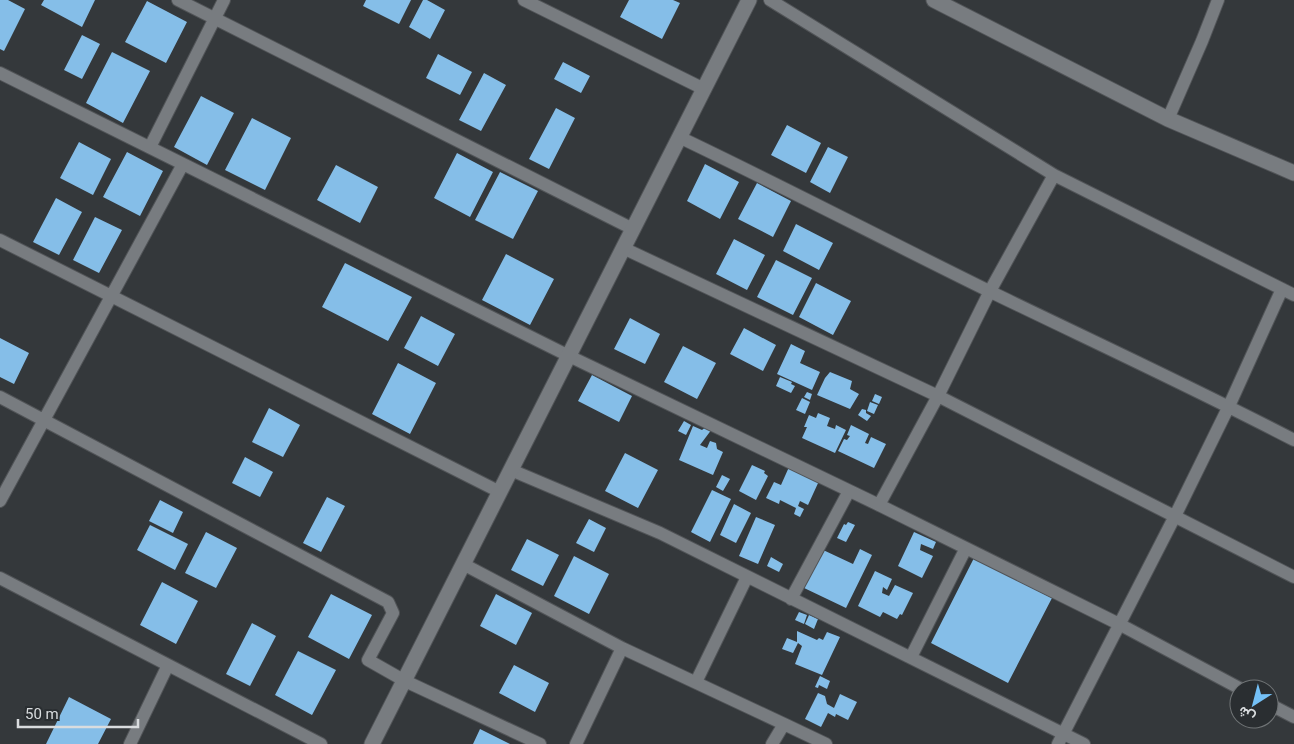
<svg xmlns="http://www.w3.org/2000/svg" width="1294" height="744" font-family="Roboto,Vazirmatn,sans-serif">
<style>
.building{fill:#85bee8}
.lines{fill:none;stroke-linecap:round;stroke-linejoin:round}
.minor-casing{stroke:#515457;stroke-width:14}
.tertiary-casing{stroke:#515457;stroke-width:17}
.minor{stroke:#787c80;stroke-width:12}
.tertiary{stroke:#787c80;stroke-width:15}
</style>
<rect width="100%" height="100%" fill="#34383b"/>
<path class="building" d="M 0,0 L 8,0 L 25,9 L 4,51 L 0,49 Z
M 44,0 L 95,0 L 82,27 L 41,5 Z
M 366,0 L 411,0 L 399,24 L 363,6 Z
M 423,0 L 427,0 L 445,10 L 430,39 L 409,27 Z
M 629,0 L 673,0 L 680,3 L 662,39 L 620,17 Z
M 147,1 L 187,22 L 166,63 L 125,42 Z
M 82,35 L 100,44 L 82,79 L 64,70 Z
M 112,52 L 150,71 L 123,123 L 86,103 Z
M 438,54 L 472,72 L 460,95 L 426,78 Z
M 563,62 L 590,76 L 581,93 L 554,79 Z
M 484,73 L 506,85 L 481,131 L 459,120 Z
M 201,96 L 234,113 L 207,165 L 174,147 Z
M 556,108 L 575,118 L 549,169 L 529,159 Z
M 252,118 L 291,138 L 265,190 L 225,170 Z
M 787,125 L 821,143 L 806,173 L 771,155 Z
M 79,142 L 111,159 L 93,195 L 60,178 Z
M 828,147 L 848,157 L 830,193 L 810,182 Z
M 127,152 L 163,171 L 140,216 L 103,197 Z
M 457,153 L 493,172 L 470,217 L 434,198 Z
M 705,164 L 739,182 L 720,219 L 687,201 Z
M 336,165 L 378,187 L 360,223 L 317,200 Z
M 500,172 L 538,191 L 513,239 L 475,220 Z
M 757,183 L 791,201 L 773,237 L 738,219 Z
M 56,198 L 82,212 L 59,255 L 33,242 Z
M 95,217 L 122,230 L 99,273 L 73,260 Z
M 796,224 L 833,243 L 819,270 L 783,251 Z
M 734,239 L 765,255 L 747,290 L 716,274 Z
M 506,254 L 554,279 L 530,325 L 482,300 Z
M 776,260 L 812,278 L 793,315 L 757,297 Z
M 345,263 L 412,297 L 388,341 L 322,307 Z
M 816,283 L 851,301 L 833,335 L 799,317 Z
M 421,316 L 455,334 L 438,366 L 404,348 Z
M 630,318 L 660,334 L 645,364 L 614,349 Z
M 744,328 L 776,345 L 763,371 L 730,354 Z
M 0,338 L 29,353 L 14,384 L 0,377 Z
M 791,344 L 805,351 L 800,363 L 820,372 L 812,390 L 777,374 Z
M 683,346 L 716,363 L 697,399 L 664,382 Z
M 398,363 L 436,383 L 410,434 L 372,414 Z
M 830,372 L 852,381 L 850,389 L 859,394 L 850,409 L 817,395 L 825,378 Z
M 592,375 L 632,396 L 619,422 L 578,401 Z
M 780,377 L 792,382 L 791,384 L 795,386 L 791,393 L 776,386 Z
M 807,392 L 812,394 L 810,400 L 804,397 Z
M 875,394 L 882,397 L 879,404 L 872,401 Z
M 802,398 L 810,402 L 805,414 L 796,410 Z
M 870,402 L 878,405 L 874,414 L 867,411 Z
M 269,408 L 300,425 L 283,457 L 252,442 Z
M 862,409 L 866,410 L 866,413 L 871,416 L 867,421 L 858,415 Z
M 818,413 L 830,418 L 827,426 L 835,429 L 836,425 L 846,430 L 835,453 L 802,438 L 807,427 L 804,427 L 809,415 L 816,418 Z
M 684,421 L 691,425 L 686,435 L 678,431 Z
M 851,425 L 869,434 L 865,443 L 868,444 L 871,437 L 886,444 L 874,468 L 838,451 L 844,439 L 847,440 L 850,436 L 847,435 Z
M 693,426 L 702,430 L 707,426 L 712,429 L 700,445 L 707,448 L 710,441 L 716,443 L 717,449 L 723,452 L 713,475 L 679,460 Z
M 625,453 L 658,470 L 638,508 L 605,491 Z
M 245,457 L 273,472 L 260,497 L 232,483 Z
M 752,465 L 765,471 L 764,473 L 768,476 L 756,500 L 739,491 Z
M 789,467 L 819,481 L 808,505 L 800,501 L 798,506 L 804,509 L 800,517 L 794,514 L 796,508 L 780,500 L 779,504 L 766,498 L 774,482 L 781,485 Z
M 722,475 L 730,479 L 723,491 L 716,487 Z
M 712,490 L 731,499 L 710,542 L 691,532 Z
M 327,497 L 345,506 L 321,552 L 303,543 Z
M 160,500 L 183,512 L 173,533 L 149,521 Z
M 734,504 L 751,513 L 736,543 L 720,535 Z
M 756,517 L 775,525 L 758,564 L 739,556 Z
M 589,519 L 606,528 L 594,552 L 576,543 Z
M 848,522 L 855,525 L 846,542 L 837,538 L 844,524 L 846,525 Z
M 150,525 L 188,544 L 175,570 L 137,550 Z
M 206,532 L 237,548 L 216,588 L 185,573 Z
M 914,532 L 936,542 L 933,549 L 921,544 L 920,550 L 933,556 L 922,578 L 898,566 Z
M 527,539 L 559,555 L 543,586 L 511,570 Z
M 821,549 L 853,564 L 860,549 L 872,555 L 846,608 L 802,587 Z
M 574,556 L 609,574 L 589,614 L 554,596 Z
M 771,557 L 783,564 L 779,572 L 767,566 Z
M 974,558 L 1052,598 L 1008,683 L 931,643 Z
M 875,571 L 892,579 L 887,590 L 883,587 L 882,593 L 889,596 L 895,585 L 913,593 L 902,615 L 900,614 L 897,619 L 883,612 L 880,617 L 858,606 Z
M 162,582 L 198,601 L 176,644 L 140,625 Z
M 331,594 L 372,615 L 349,659 L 308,637 Z
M 496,594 L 532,613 L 516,645 L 480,626 Z
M 799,612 L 807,615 L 804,624 L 795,620 Z
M 809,615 L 818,619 L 814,629 L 805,624 Z
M 252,623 L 276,636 L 250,686 L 226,674 Z
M 797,631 L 817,640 L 819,638 L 823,640 L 827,632 L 840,637 L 822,675 L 795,664 L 802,646 L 798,643 L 793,653 L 782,649 L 787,638 L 797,642 Z
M 298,651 L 336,670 L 312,715 L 275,695 Z
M 514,665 L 549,683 L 535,712 L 499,693 Z
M 820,676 L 830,681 L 827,689 L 819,685 L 818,688 L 815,687 Z
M 818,693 L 825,696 L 827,704 L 834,708 L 840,694 L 857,702 L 848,720 L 836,714 L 835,717 L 828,713 L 821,727 L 805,719 Z
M 69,697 L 111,719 L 98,744 L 46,744 Z
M 480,729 L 510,744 L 473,744 Z"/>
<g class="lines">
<defs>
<path id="minor" d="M 178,0 L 633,229
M 524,0 L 704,89
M 770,0 L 1054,175 L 1294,295
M 0,73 L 569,356 L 879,505 L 1119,624 L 1241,689
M 1168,119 L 1202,41 L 1218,0
M 679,137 C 784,187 887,241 991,292 C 1092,341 1194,388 1294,440
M 150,147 L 224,0
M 0,240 L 500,492
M 623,248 L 938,396 L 1294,577
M 0,397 L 388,602 L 393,613 L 368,660 L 405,681 L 540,744
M 511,470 L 660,533 L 1084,744
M 0,501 L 183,164
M 879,505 L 938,396 L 990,291 L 1054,175
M 463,564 L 622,648 L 784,724 L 772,744
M 0,578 L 321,744
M 791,599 L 849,491
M 911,657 L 966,548
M 696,682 L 747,577
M 1269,704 L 1294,717
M 784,724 L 826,744
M 130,744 L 168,665
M 576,744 L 622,648
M 1058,744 L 1174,518 L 1229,406 L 1282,289"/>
<path id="tertiary" d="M 934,0 L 1168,119 L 1294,173
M 372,744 L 749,0"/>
</defs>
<use href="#minor" class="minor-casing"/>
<use href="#tertiary" class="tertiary-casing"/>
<use href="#minor" class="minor"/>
<use href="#tertiary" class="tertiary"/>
</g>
<g transform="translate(1254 704) rotate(216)"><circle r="24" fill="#2a2e31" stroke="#707476"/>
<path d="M0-4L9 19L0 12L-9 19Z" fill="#74c0f6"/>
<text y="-8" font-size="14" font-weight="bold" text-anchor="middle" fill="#d9dcde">ش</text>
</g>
<path d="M18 719v8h120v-8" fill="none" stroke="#d9dcde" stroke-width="2.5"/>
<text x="25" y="719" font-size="15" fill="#d9dcde" stroke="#2a2e31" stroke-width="4" paint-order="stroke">50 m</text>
</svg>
